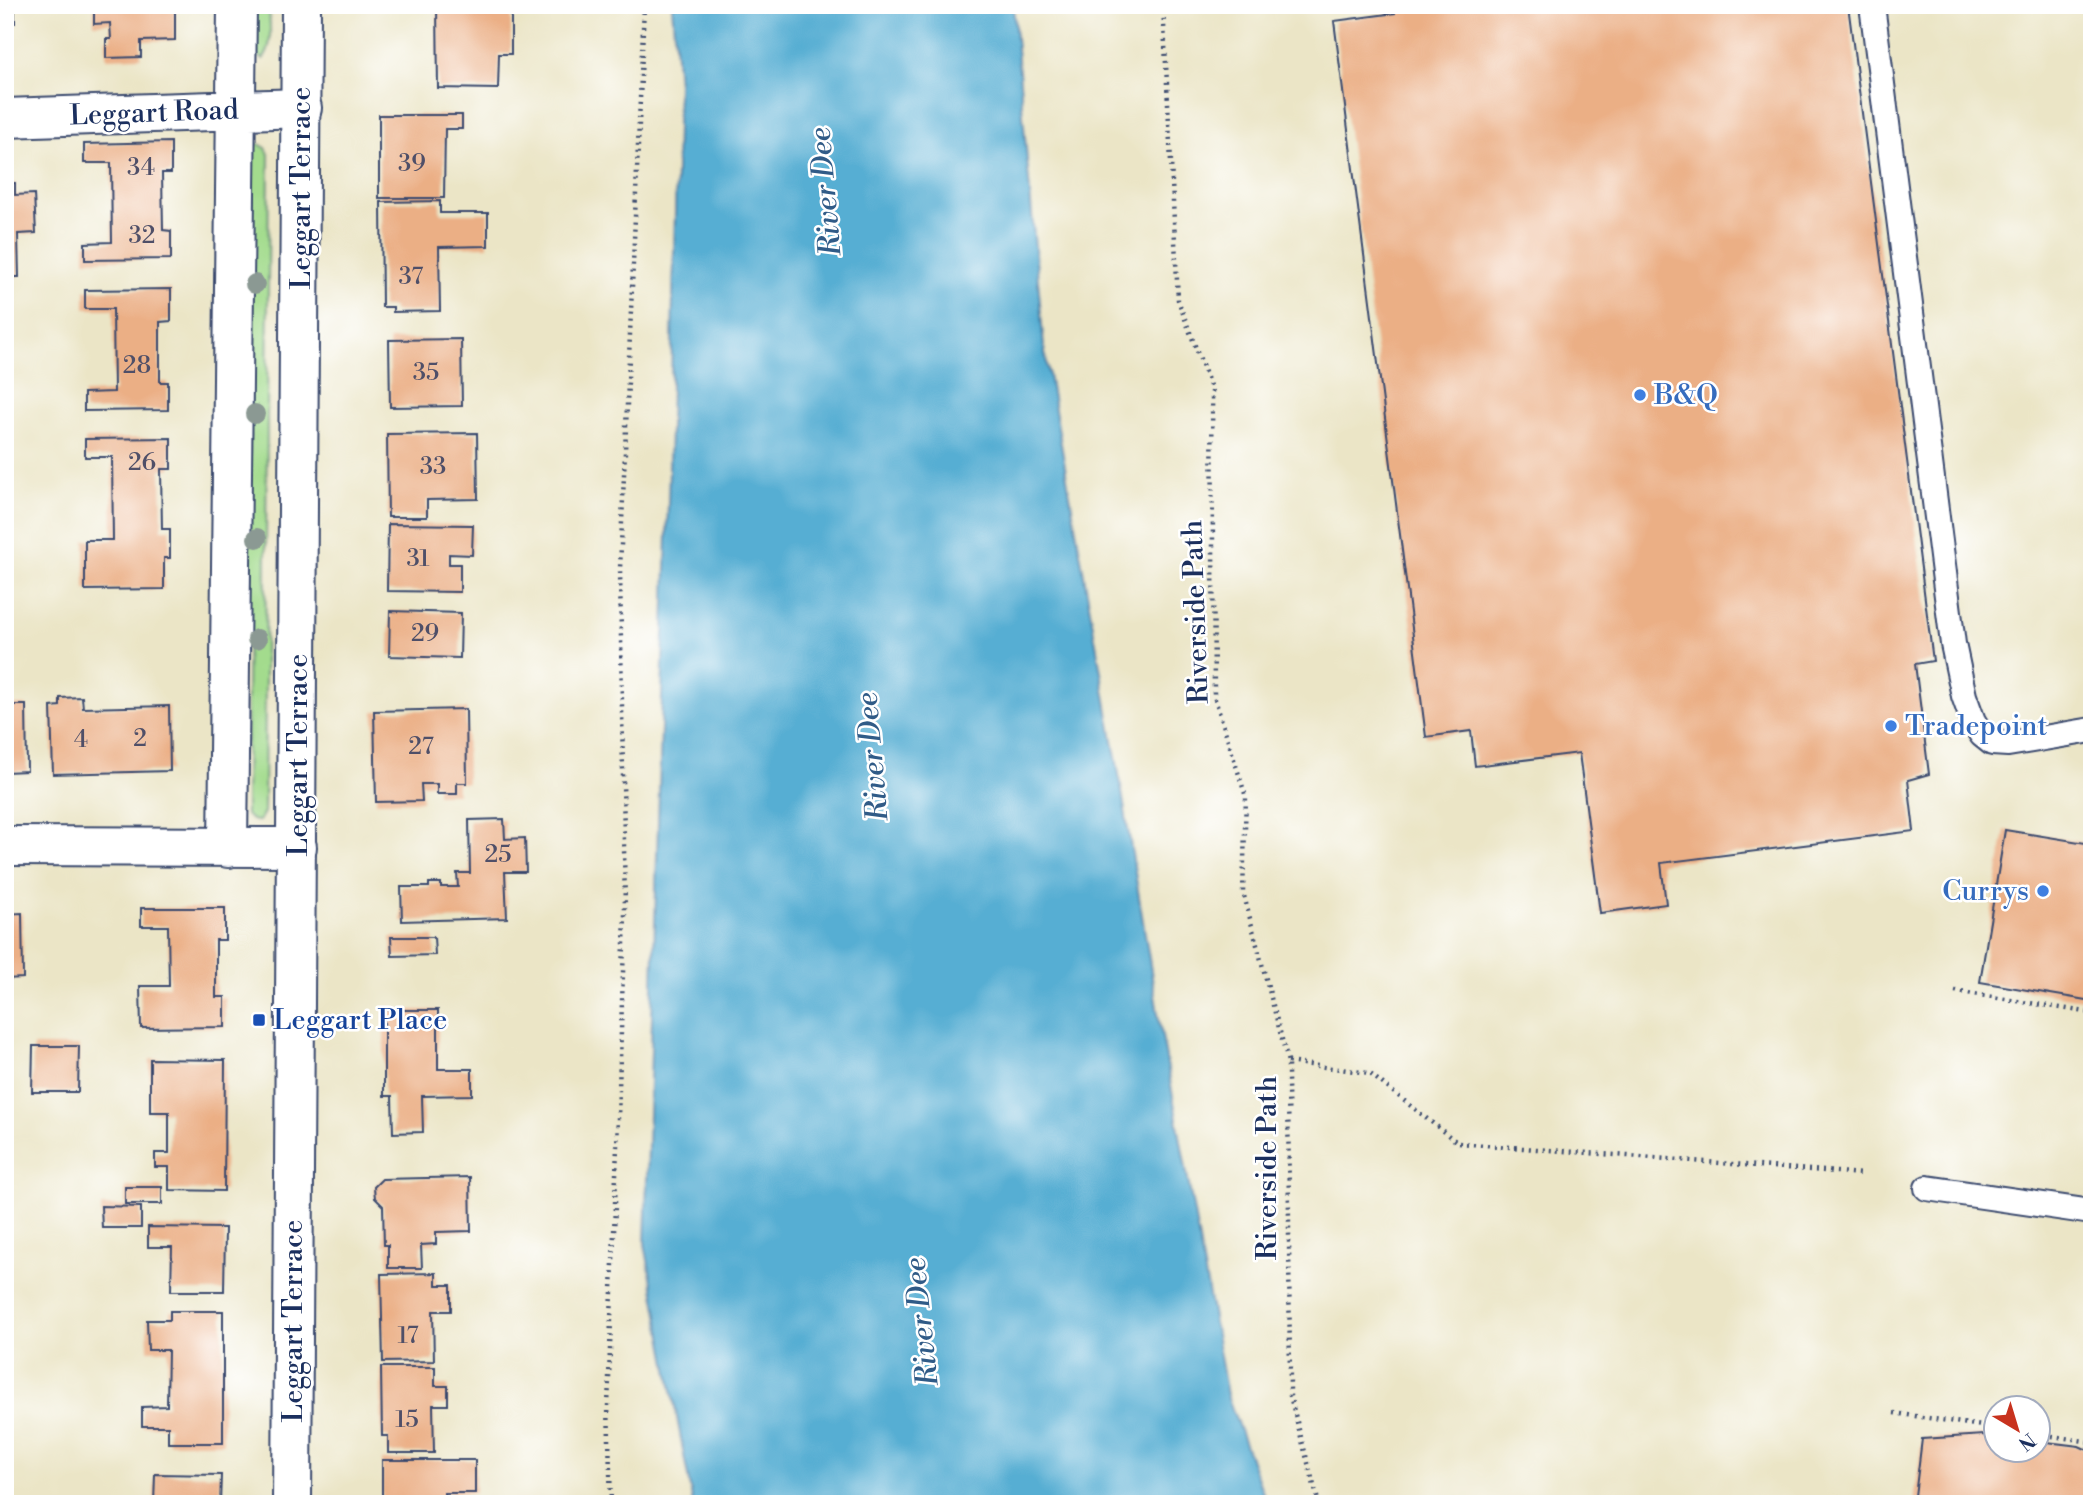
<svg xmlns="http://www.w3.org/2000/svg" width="2097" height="1509" font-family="'Libre Bodoni',serif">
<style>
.green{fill:#a3db8d;stroke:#5f8576;stroke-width:2}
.water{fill:#56aed3;stroke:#386e98;stroke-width:2}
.building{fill:#ebaf85}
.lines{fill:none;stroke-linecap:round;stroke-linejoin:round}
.lane-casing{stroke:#3a4a6e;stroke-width:28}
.street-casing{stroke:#3a4a6e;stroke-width:42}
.secondary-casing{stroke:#3a4a6e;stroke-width:42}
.path{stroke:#3a4a6e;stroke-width:4.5;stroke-dasharray:2 5;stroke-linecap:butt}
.lane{stroke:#fff;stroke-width:24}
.street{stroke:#fff;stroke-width:38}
.secondary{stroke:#fff;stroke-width:38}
.tree{fill:#8b9993}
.shop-dot{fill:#3f7fe0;stroke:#fff;stroke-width:2.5}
.transit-dot{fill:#1a4fb4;stroke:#fff;stroke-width:2.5}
.labels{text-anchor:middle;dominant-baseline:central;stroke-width:5;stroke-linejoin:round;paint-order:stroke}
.number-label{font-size:24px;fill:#4f4f68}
.street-label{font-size:28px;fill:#1b2f5e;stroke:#fff}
.shop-label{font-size:28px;fill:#366cbe;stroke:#fff;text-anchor:start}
.transit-label{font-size:28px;fill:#164399;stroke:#fff;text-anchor:start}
.water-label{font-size:30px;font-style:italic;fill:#305b87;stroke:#fff}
</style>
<rect width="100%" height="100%" fill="#fff"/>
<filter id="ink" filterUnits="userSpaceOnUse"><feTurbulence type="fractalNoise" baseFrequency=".0143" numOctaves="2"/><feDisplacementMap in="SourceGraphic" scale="14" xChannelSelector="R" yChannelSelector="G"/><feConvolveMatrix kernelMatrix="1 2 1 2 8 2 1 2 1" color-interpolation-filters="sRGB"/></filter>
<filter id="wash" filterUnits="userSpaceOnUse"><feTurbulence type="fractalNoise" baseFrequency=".00686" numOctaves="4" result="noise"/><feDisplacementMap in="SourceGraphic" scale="28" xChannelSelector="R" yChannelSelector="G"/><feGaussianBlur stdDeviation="1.57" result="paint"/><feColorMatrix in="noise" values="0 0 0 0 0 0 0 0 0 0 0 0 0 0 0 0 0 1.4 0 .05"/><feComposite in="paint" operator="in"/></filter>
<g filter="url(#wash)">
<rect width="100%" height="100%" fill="#ebe5c6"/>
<path class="green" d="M 254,5 L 269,5 C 269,21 274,48 263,59 L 255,54 Z
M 257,143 L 266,148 L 269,154 L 264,812 L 259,821 C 253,821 250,820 246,815 L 252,147 Z"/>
<path class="water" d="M 672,5 L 1013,5 L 1044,347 L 1121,786 L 1158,1014 L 1227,1395 L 1267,1504 L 693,1504 L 645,1244 L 669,470 L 678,84 Z"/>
<g id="blocks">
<path class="building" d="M 5,5 L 15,5 L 15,23 L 5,23 Z
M 94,5 L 175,5 L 175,40 L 141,41 L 141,57 L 106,58 L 106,39 L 111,39 L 110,23 L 94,24 Z
M 437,5 L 511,5 L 511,54 L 499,54 L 498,89 L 438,88 Z
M 1395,5 L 1848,5 L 1933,661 L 1915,664 L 1929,774 L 1908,780 L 1914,831 L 1661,863 L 1666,904 L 1600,913 L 1579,753 L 1475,766 L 1471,731 L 1426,737 L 1334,21 L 1395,13 Z
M 379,115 L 462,115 L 462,129 L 445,129 L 444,198 L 379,198 Z
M 171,142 L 171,173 L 162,173 L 163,230 L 171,231 L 171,259 L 85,260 L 85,243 L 112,242 L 111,163 L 84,163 L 84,144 Z
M 5,183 L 15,183 L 15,195 L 34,194 L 36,233 L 18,234 L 19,277 L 5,277 Z
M 440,201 L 440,213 L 488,213 L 488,246 L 439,247 L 440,311 L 393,312 L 393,307 L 382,307 L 381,202 Z
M 171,289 L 171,321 L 160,322 L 160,382 L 168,382 L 168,410 L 84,411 L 84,393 L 114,392 L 113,309 L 85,309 L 85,290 Z
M 461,339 L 462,406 L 390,407 L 389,340 Z
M 477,433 L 478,499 L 427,500 L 427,517 L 388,517 L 387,434 Z
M 171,438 L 171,469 L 161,469 L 162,529 L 170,529 L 170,558 L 164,558 L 164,589 L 85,590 L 85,540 L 113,540 L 112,457 L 85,457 L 85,439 Z
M 388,524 L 473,525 L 472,555 L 449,554 L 449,564 L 460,564 L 460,592 L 387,591 Z
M 390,611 L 461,613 L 460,658 L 389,656 Z
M 82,697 L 83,708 L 169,706 L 170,771 L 53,774 L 51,707 L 60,706 L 60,698 Z
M 5,705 L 26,705 L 27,771 L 5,772 Z
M 466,709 L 467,783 L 457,783 L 457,794 L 437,794 L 437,784 L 421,784 L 422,801 L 376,802 L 374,711 Z
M 504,819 L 505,839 L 525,838 L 526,872 L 505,872 L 507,918 L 402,921 L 401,887 L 429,887 L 429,883 L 441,883 L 441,887 L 458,887 L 457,873 L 470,873 L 469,820 Z
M 2005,830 L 2092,844 L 2092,1001 L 1980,982 Z
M 141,908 L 225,908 L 225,940 L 216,940 L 216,997 L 225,997 L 225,1027 L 141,1028 L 140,986 L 169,986 L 168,926 L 141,926 Z
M 22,913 L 23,978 L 5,979 L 5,914 Z
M 391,937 L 434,937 L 435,955 L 392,956 Z
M 384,1010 L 438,1010 L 438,1069 L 472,1069 L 472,1095 L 422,1096 L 423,1132 L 393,1133 L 392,1096 L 384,1096 Z
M 33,1046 L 79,1046 L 78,1092 L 32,1092 Z
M 150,1059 L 225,1060 L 224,1191 L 169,1190 L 169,1167 L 155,1167 L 155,1153 L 169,1153 L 169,1112 L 150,1112 Z
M 470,1177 L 471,1231 L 436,1232 L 436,1244 L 421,1245 L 422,1268 L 388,1268 L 388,1245 L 384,1245 L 383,1206 L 375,1198 L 374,1187 L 382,1179 Z
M 125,1187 L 162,1187 L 162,1204 L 125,1204 Z
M 101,1206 L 141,1207 L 141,1228 L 102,1228 Z
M 148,1227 L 225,1228 L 224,1291 L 171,1291 L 172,1247 L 148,1247 Z
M 436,1273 L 436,1285 L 451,1285 L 451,1311 L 433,1311 L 434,1361 L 383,1362 L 381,1274 Z
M 170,1311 L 223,1311 L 223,1443 L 168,1443 L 168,1426 L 142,1426 L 142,1407 L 167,1406 L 168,1350 L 148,1350 L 147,1320 L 170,1320 Z
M 381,1367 L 435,1367 L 435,1386 L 448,1386 L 448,1405 L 433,1405 L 434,1453 L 388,1453 L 388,1436 L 382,1436 Z
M 1984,1435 L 1996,1436 L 1996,1450 L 2038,1450 L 2038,1441 L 2079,1446 L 2092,1452 L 2092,1504 L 1914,1504 L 1922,1439 Z
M 382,1460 L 475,1460 L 475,1493 L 444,1493 L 444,1504 L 382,1504 Z
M 155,1474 L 221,1475 L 220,1504 L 154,1504 Z"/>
</g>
</g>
<g filter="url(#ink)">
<use href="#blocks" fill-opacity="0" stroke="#3a4a6e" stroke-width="2"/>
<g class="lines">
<defs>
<path id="lane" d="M 1872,5 L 1941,549 L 1953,644 L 1964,696 L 1973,721 L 1982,735 L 1992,743 L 2008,744 L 2092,730
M 1927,1188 L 2092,1212"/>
<path id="street" d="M 5,118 L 302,108
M 5,846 L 297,847
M 228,848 L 237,5"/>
<path id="secondary" d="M 292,1504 L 301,5"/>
</defs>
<use href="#lane" class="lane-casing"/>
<use href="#street" class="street-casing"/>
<use href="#secondary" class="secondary-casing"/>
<path class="path" d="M 1163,5 L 1178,300 L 1212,391 L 1214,696 L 1246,797 L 1243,892 L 1288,1062 L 1290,1396 L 1319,1504
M 1955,991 L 2092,1013
M 1288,1062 L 1369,1073 L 1458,1143 L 1863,1174
M 1894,1413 L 1996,1428
M 2038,1434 L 2092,1442
M 611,1504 L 608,1407 L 625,915 L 620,569 L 644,5"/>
<use href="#lane" class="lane"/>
<use href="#street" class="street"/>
<use href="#secondary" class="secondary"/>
</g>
<g class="tree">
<circle cx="255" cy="284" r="10"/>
<circle cx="255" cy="414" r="10"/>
<circle cx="257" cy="538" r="10"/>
<circle cx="257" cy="639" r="10"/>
</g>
</g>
<g class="shop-dot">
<circle cx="1640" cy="395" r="7"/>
<circle cx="1891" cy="726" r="7"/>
<circle cx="2043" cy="891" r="7"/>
</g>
<rect class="transit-dot" x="252" y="1013" width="14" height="14" rx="3.5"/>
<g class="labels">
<g class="number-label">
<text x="412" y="164">39</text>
<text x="141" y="168">34</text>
<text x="142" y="236">32</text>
<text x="411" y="277">37</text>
<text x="137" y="366">28</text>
<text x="426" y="373">35</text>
<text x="142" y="463">26</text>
<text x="433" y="467">33</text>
<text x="418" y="559">31</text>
<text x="425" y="634">29</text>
<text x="140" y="739">2</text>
<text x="81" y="740">4</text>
<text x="421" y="747">27</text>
<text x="498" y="855">25</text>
<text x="408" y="1336">17</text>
<text x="407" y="1420">15</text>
</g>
<g class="street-label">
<text transform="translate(154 113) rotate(-2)">Leggart Road</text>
<text transform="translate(301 188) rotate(-90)">Leggart Terrace</text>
<text transform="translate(1196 612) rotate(-92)">Riverside Path</text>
<text transform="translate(298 755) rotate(-90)">Leggart Terrace</text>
<text transform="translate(1267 1168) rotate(-90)">Riverside Path</text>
<text transform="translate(293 1321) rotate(-90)">Leggart Terrace</text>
</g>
<g class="shop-label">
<text x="1654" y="395">B&amp;Q</text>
<text x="1905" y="726">Tradepoint</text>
<text x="2029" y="891" text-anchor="end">Currys</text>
</g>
<g class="transit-label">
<text x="273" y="1020">Leggart Place</text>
</g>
<g class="water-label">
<text transform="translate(826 192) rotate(-95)">River Dee</text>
<text transform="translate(873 757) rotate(-95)">River Dee</text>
<text transform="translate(922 1322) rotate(-96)">River Dee</text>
</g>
</g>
<rect width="2097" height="1509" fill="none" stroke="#fff" stroke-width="28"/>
<g transform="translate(2017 1429) rotate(142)"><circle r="33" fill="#ffffff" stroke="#a4acbf" stroke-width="2"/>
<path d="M0-5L12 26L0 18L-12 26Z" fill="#c8321e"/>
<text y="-10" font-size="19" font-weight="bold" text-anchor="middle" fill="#1b2f5e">N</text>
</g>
</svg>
